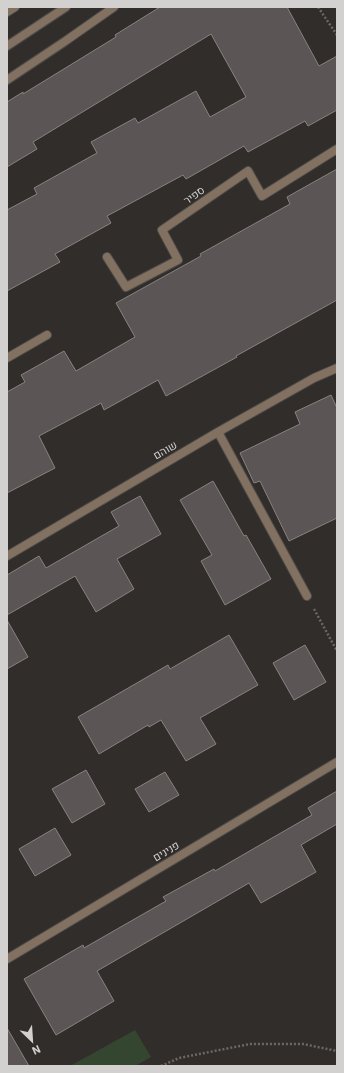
<svg xmlns="http://www.w3.org/2000/svg" width="344" height="1073" font-family="'IBM Plex Sans',Heebo,sans-serif">
<style>
.green{fill:#354630}
.building{fill:#5b5655;stroke:#888281}
.lines{fill:none;stroke-linecap:round;stroke-linejoin:round}
.service-casing{stroke:#4d4b48;stroke-width:10}
.minor-casing{stroke:#4d4b48;stroke-width:10}
.tertiary-casing{stroke:#4d4b48;stroke-width:10}
.path{stroke:#6b6866;stroke-width:2.5;stroke-dasharray:2 2;stroke-linecap:butt}
.service{stroke:#827061;stroke-width:8}
.minor{stroke:#827061;stroke-width:8}
.tertiary{stroke:#827061;stroke-width:8}
.labels{text-anchor:middle;dominant-baseline:central;stroke-width:3.5;stroke-linejoin:round;paint-order:stroke}
.street-label{font-size:11px;fill:#d3d1d0;stroke:#302d2a}
</style>
<rect width="100%" height="100%" fill="#302d2a"/>
<path class="green" d="M 135,1030 L 151,1057 L 135,1066 L 70,1066 Z"/>
<path class="building" d="M 160,7 L 287,7 L 319,66 L 337,56 L 337,110 L 308,126 L 305,121 L 248,152 L 244,146 L 186,179 L 183,175 L 107,216 L 111,223 L 55,254 L 60,262 L 7,291 L 7,210 L 37,194 L 34,188 L 97,153 L 91,142 L 135,118 L 138,123 L 196,91 L 210,117 L 246,97 L 211,34 L 33,142 L 37,149 L 7,167 L 7,102 L 23,92 L 23,94 L 116,37 L 115,35 Z
M 337,169 L 337,300 L 236,356 L 237,357 L 166,396 L 158,380 L 104,410 L 101,403 L 39,436 L 55,468 L 7,493 L 7,392 L 25,382 L 21,375 L 64,351 L 76,371 L 135,337 L 116,303 L 201,256 L 200,254 L 290,204 L 287,197 Z
M 331,395 L 337,408 L 337,518 L 289,541 L 260,481 L 254,483 L 240,453 L 300,424 L 295,412 Z
M 213,481 L 244,536 L 246,535 L 271,579 L 225,605 L 201,561 L 212,555 L 180,500 Z
M 140,496 L 161,534 L 117,559 L 134,589 L 96,612 L 75,576 L 7,615 L 7,575 L 39,556 L 46,568 L 119,526 L 111,512 Z
M 7,620 L 28,657 L 7,669 Z
M 229,635 L 258,685 L 200,718 L 216,744 L 186,761 L 161,720 L 149,727 L 148,725 L 99,754 L 78,717 L 168,665 L 170,669 Z
M 305,645 L 326,682 L 294,700 L 273,663 Z
M 86,770 L 105,804 L 72,823 L 52,789 Z
M 165,772 L 179,795 L 149,812 L 135,789 Z
M 337,791 L 337,824 L 301,845 L 316,872 L 261,903 L 249,883 L 97,971 L 114,1001 L 56,1035 L 24,979 L 83,945 L 84,948 L 166,901 L 163,897 L 214,869 L 215,871 L 312,815 L 308,808 Z
M 55,828 L 71,855 L 35,876 L 19,849 Z
M 7,1028 L 29,1066 L 7,1066 Z"/>
<g class="lines">
<defs>
<path id="service" d="M 7,80 L 64,42 L 114,7"/>
<path id="minor" d="M 107,257 L 126,287 L 178,260 L 162,230 L 248,171 L 262,196 L 337,149
M 7,358 L 47,335
M 218,432 L 307,596
M 7,556 L 218,432 L 314,378 L 337,368
M 7,959 L 337,762"/>
<path id="tertiary" d="M 7,12 L 15,7
M 7,46 L 66,7"/>
</defs>
<use href="#service" class="service-casing"/>
<use href="#minor" class="minor-casing"/>
<use href="#tertiary" class="tertiary-casing"/>
<path class="path" d="M 318,7 L 337,35
M 314,609 L 337,651
M 161,1066 L 179,1058 L 250,1044 L 303,1044 L 337,1051"/>
<use href="#service" class="service"/>
<use href="#minor" class="minor"/>
<use href="#tertiary" class="tertiary"/>
</g>
<g class="labels">
<g class="street-label">
<text transform="translate(194 195) rotate(-35)">ספיר</text>
<text transform="translate(165 450) rotate(-30)">שוהם</text>
<text transform="translate(166 851) rotate(-31)">פנינים</text>
</g>
</g>
<rect width="344" height="1073" fill="none" stroke="#d3d1d0" stroke-width="16"/>
<g transform="translate(32 1041) rotate(155)" stroke="#302d2a" stroke-width="3" paint-order="stroke">
<path d="M0-3L7 15L0 10L-7 15Z" fill="#d3d1d0"/>
<text y="-6" font-size="11" font-weight="bold" text-anchor="middle" fill="#d3d1d0">N</text>
</g>
</svg>
